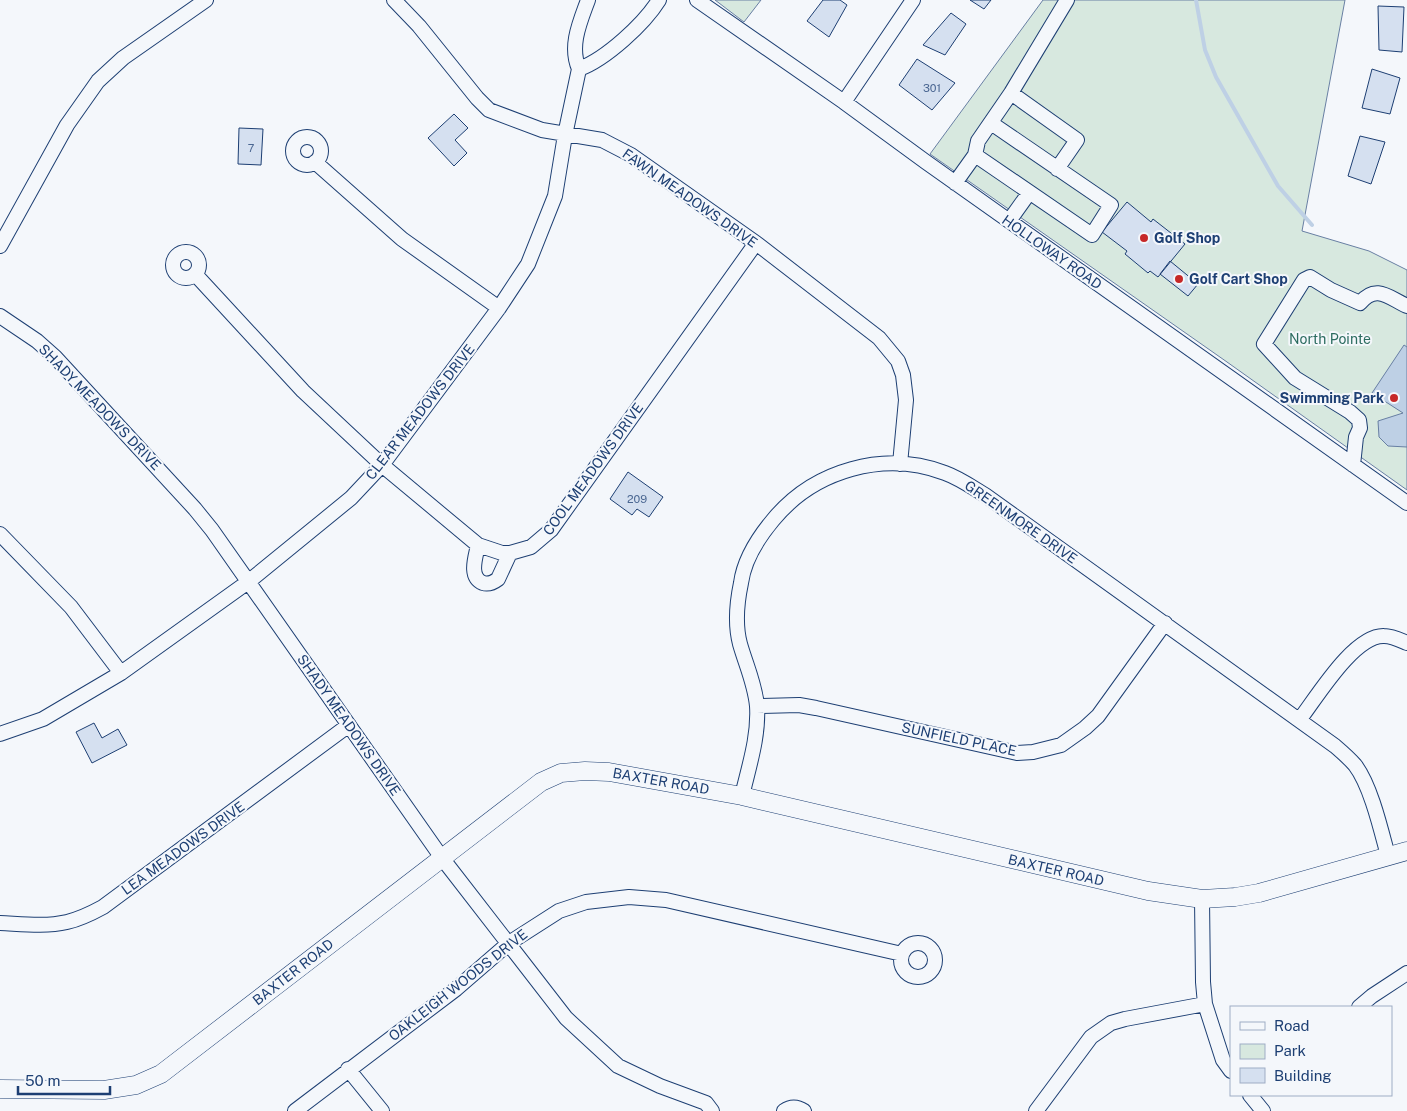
<svg xmlns="http://www.w3.org/2000/svg" width="1407" height="1111" font-family="'Public Sans',sans-serif">
<style>
.green{fill:#d7e8df;stroke:#687fa3}
.water{fill:#bed0e5;stroke:#687fa3}
.lines{fill:none;stroke-linecap:round;stroke-linejoin:round}
.stream{stroke:#bed0e5;stroke-width:4}
.building{fill:#d5e0f0;stroke:#1d3f73}
.minor-casing{stroke:#1d3f73;stroke-width:16}
.major-casing{stroke:#1d3f73;stroke-width:19}
.minor{stroke:#f4f7fb;stroke-width:14}
.major{stroke:#f4f7fb;stroke-width:18}
.poi-dot{fill:#c62828;stroke:#f4f7fb;stroke-width:2}
.labels{text-anchor:middle;dominant-baseline:central;stroke-width:4;stroke-linejoin:round;paint-order:stroke}
.number-label{font-size:11px;fill:#4b6792}
.street-label{font-size:14px;fill:#1d3f73;stroke:#f4f7fb}
.poi-label{font-size:14px;font-weight:bold;fill:#1d3f73;stroke:#f4f7fb;text-anchor:start}
.park-label{font-size:14px;fill:#2c6c60;stroke:#f4f7fb}
</style>
<rect width="100%" height="100%" fill="#f4f7fb"/>
<path class="green" d="M 715,0 L 761,0 L 744,22 Z
M 1043,0 L 1345,0 L 1302,231 L 1369,251 L 1407,270 L 1407,490 L 1227,362 L 930,154 Z"/>
<path class="water" d="M 1404,345 L 1407,347 L 1407,447 L 1388,446 L 1379,437 L 1378,421 L 1403,413 L 1372,393 Z"/>
<g class="lines">
<path class="stream" d="M 1196,0 L 1205,50 L 1216,77 L 1278,186 L 1312,225"/>
</g>
<path class="building" d="M 823,0 L 840,0 L 847,5 L 829,37 L 807,21 Z
M 970,0 L 991,0 L 984,9 Z
M 1378,6 L 1404,7 L 1402,52 L 1379,50 Z
M 951,13 L 966,24 L 945,55 L 923,45 Z
M 917,59 L 955,83 L 932,110 L 899,85 Z
M 1372,69 L 1400,78 L 1390,114 L 1362,108 Z
M 454,114 L 468,128 L 455,140 L 467,153 L 454,166 L 428,138 Z
M 239,128 L 263,129 L 261,165 L 238,164 Z
M 1360,136 L 1385,142 L 1371,184 L 1348,176 Z
M 1127,202 L 1151,222 L 1153,219 L 1185,244 L 1158,277 L 1150,271 L 1148,273 L 1125,254 L 1127,251 L 1102,232 Z
M 1170,261 L 1198,284 L 1188,296 L 1160,274 Z
M 628,472 L 663,497 L 649,517 L 637,509 L 632,515 L 610,499 Z
M 94,723 L 102,738 L 118,729 L 127,745 L 92,763 L 76,732 Z"/>
<g class="lines">
<defs>
<path id="minor" d="M 394,0 L 419,26 L 477,98 L 489,110 L 542,130 L 602,140 L 631,155 L 756,243 L 879,338 L 898,361 L 903,375 L 906,400 L 900,464
M 697,0 L 844,102 L 926,162 L 1407,503
M 579,69 C 606,59 644,24 659,0
M 1011,93 L 1077,140 L 1057,169
M 844,102 L 913,0
M293 151a14 14 0 1 1 28 0a14 14 0 1 1-28 0Z
M 975,155 L 1092,235 L 1111,205 L 991,123
M 315,162 L 402,239 L 499,308
M 955,183 L 975,155 L 978,141 L 1011,93 L 1067,0
M 1009,221 L 1029,193
M 0,246 L 67,125 L 98,81 L 123,58 L 206,0
M173 265a13 13 0 1 1 26 0a13 13 0 1 1-26 0Z
M 195,274 L 303,391 L 382,465 L 478,545 L 502,553 L 510,553 L 531,547 L 551,530 L 756,243
M 0,316 L 37,341 L 55,357 L 195,509 L 212,530 L 442,858 L 566,1018 L 618,1066 L 660,1086 L 706,1103 L 712,1111
M 1353,465 L 1356,437 L 1360,428 L 1359,420 L 1350,412 L 1295,378 L 1264,344 L 1304,280 L 1310,277 L 1331,290 L 1360,303 C 1376,284 1388,297 1407,306
M 0,534 L 71,607 L 121,673
M 478,545 C 476,556 468,577 483,583 C 489,585 494,582 498,579 L 510,553
M 757,706 L 799,705 L 816,708 L 1017,753 L 1033,752 L 1061,745 L 1085,728 L 1098,716 L 1165,623
M 1300,719 C 1317,697 1354,635 1384,636 C 1392,636 1400,640 1407,643
M 0,734 L 43,719 L 121,673 L 248,582 L 351,498 L 382,465 L 499,308 L 528,264 L 555,196 L 565,135 L 579,69 C 569,46 580,22 588,0
M 742,796 C 749,766 759,736 757,706 C 755,684 746,665 740,644 C 735,625 737,602 741,583 C 744,560 758,538 773,520 C 814,470 884,450 945,473 C 959,478 972,487 985,495 L 1335,746 C 1342,752 1349,758 1355,765 C 1371,786 1381,830 1388,856
M 1202,899 L 1203,982 L 1205,1004 L 1223,1060 L 1231,1071
M 0,923 C 22,924 45,927 67,922 C 80,919 92,913 103,907 L 349,725
M901 960a17 17 0 1 1 34 0a17 17 0 1 1-34 0Z
M 1359,1007 L 1372,996 L 1407,973
M 348,1069 L 382,1111
M 1250,1095 L 1263,1111
M 295,1111 L 456,989 L 509,943 L 559,911 L 586,902 L 629,897 L 666,900 L 902,954
M 784,1111 C 791,1106 798,1107 804,1111
M 1036,1111 L 1091,1037 L 1111,1023 L 1125,1019 L 1205,1004"/>
<path id="major" d="M 0,1089 L 104,1090 L 136,1085 L 161,1074 L 541,782 L 561,773 L 585,771 L 609,772 L 742,796 L 1148,891 L 1202,899 L 1235,897 L 1259,893 L 1407,851"/>
</defs>
<use href="#minor" class="minor-casing"/>
<use href="#major" class="major-casing"/>
<use href="#minor" class="minor"/>
<use href="#major" class="major"/>
</g>
<g class="poi-dot">
<circle cx="1144" cy="238" r="5"/>
<circle cx="1179" cy="279" r="5"/>
<circle cx="1394" cy="398" r="5"/>
</g>
<g class="labels">
<g class="number-label">
<text x="932" y="88">301</text>
<text x="251" y="148">7</text>
<text x="637" y="499">209</text>
</g>
<g class="street-label">
<text transform="translate(690 198) rotate(35)">FAWN MEADOWS DRIVE</text>
<text transform="translate(1052 252) rotate(35)">HOLLOWAY ROAD</text>
<text transform="translate(100 407) rotate(46)">SHADY MEADOWS DRIVE</text>
<text transform="translate(420 412) rotate(-52)">CLEAR MEADOWS DRIVE</text>
<text transform="translate(593 469) rotate(-54)">COOL MEADOWS DRIVE</text>
<text transform="translate(1021 522) rotate(35)">GREENMORE DRIVE</text>
<text transform="translate(349 725) rotate(55)">SHADY MEADOWS DRIVE</text>
<text transform="translate(959 739) rotate(12)">SUNFIELD PLACE</text>
<text transform="translate(661 781) rotate(10)">BAXTER ROAD</text>
<text transform="translate(183 848) rotate(-36)">LEA MEADOWS DRIVE</text>
<text transform="translate(1056 870) rotate(13)">BAXTER ROAD</text>
<text transform="translate(293 972) rotate(-38)">BAXTER ROAD</text>
<text transform="translate(458 985) rotate(-38)">OAKLEIGH WOODS DRIVE</text>
</g>
<g class="poi-label">
<text x="1154" y="238">Golf Shop</text>
<text x="1189" y="279">Golf Cart Shop</text>
<text x="1384" y="398" text-anchor="end">Swimming Park</text>
</g>
<g class="park-label">
<text x="1330" y="339">North Pointe</text>
</g>
</g>
<rect x="1230" y="1006" width="162" height="90" fill="#f4f7fb" stroke="#9eadc5"/>
<rect x="1240" y="1022" width="25" height="8" fill="#f4f7fb" stroke="#9eadc5"/>
<text x="1274" y="1031" font-size="15" fill="#1d3f73">Road</text>
<rect x="1240" y="1044" width="25" height="15" fill="#d7e8df" stroke="#9eadc5"/>
<text x="1274" y="1056" font-size="15" fill="#1d3f73">Park</text>
<rect x="1240" y="1068" width="25" height="15" fill="#d5e0f0" stroke="#9eadc5"/>
<text x="1274" y="1081" font-size="15" fill="#1d3f73">Building</text>
<path d="M18 1086v8h92v-8" fill="none" stroke="#1d3f73" stroke-width="2.5"/>
<text x="25" y="1086" font-size="15" fill="#1d3f73" stroke="#f4f7fb" stroke-width="4" paint-order="stroke">50 m</text>
</svg>
